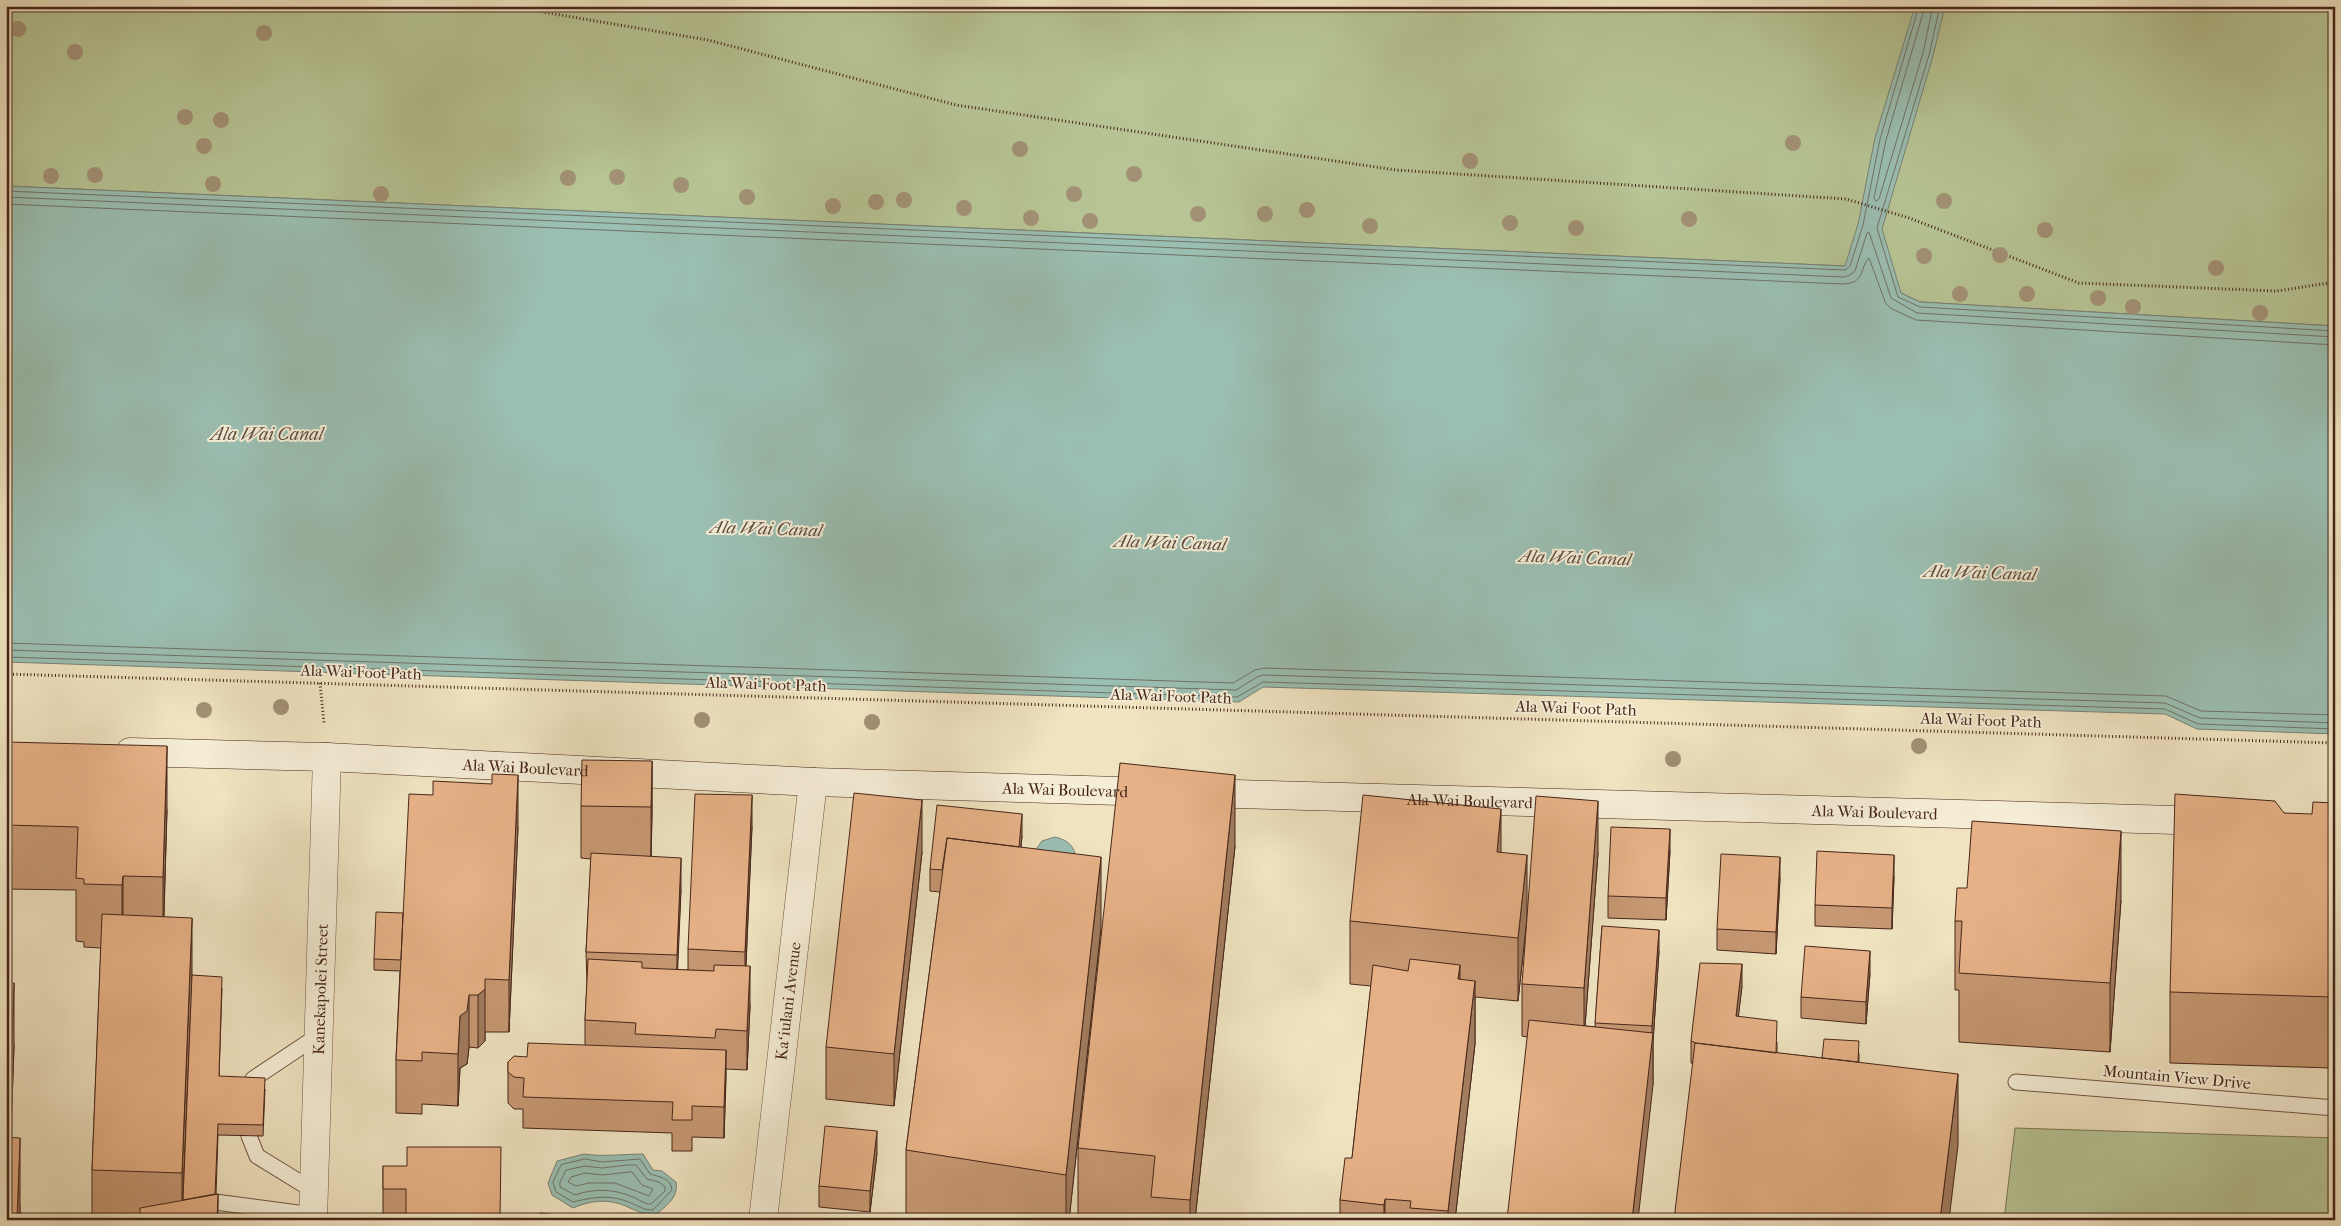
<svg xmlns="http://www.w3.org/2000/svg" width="2341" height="1226" font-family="'IM FELL French Canon',serif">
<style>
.green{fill:#b7c494;stroke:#7f7557}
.water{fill:#9abeb1;stroke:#798175}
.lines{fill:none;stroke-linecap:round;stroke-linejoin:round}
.shore{stroke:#707266;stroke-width:1}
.service-casing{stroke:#715544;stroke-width:17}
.minor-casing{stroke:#715544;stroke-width:29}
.secondary-casing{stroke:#47261a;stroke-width:29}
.path{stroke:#47261a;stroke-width:3;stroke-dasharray:1 2.5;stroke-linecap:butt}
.service{stroke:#f5edd6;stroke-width:15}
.minor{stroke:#f5edd6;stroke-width:28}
.secondary{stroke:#f5edd6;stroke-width:28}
.tree{fill:#a29175}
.wall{fill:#c69873;stroke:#47261a}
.shaded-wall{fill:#a17c5e;stroke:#47261a}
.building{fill:#e6b186;stroke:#47261a}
.labels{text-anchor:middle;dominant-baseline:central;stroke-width:4;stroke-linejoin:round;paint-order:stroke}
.street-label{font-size:16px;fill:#47261a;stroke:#f5edd6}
.water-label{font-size:18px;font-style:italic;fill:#5c4c40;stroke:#f5edd6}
</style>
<rect width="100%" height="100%" fill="#efe3c0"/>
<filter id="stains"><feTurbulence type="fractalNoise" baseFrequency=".004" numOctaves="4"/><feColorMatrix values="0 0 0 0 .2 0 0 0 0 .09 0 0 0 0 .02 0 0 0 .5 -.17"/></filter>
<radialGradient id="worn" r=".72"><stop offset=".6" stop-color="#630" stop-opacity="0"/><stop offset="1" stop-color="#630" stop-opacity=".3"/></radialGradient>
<path class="green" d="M 6,6 L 2335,6 L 2335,326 L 1920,302 L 1845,266 L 6,186 Z
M 2015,1128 L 2335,1138 L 2333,1220 L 2004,1220 Z"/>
<path class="water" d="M 1915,6 L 1945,6 L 1933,56 L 1882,229 L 1901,293 L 1920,302 L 2335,326 L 2335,734 L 2197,729 L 2165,714 L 1263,687 L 1239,702 L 6,662 L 6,186 L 1845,266 L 1858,224 L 1875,138 Z
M 1055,837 C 1068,840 1075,846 1076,860 L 1034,852 L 1042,841 Z
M 584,1154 C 605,1157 622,1154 643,1154 L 653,1170 L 662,1171 L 676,1182 C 679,1198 666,1205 655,1216 C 644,1215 640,1212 630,1208 C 610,1198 592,1200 573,1208 L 552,1195 L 548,1183 L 557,1161 Z"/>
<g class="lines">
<path class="shore" d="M 1925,6 L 1886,140 L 1874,198 L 1876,201 L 1879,199 L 1923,53 L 1933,6
M 1940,6 L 1929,55 L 1877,228 L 1898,297 L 1920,307 L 2335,331
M 6,191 L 1845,270 L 1850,266 L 1863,225 L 1880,139 L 1919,6
M 6,197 L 1844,277 L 1850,275 L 1855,271 L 1867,233 L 1869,232 L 1891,298 L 1917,313 L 2335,337
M 6,204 L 1843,284 C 1866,283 1859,268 1869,258 L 1886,304 L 1892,309 L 1916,320 L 2335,345
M 6,643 L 1233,683 L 1255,670 L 1264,668 L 2166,696 L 2201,711 L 2335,715
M 6,650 L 1236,690 L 1257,677 L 1263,675 L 2165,703 L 2200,718 L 2335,723
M 6,657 L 1237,697 L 1263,682 L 2165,709 L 2198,724 L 2335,729
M 585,1159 L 602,1162 L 640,1159 L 650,1174 C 660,1177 671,1178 672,1190 L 653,1210 C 643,1210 639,1206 631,1203 C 610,1194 594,1197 573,1202 L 556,1192 L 553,1182 L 561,1165 Z
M 628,1165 L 636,1165 L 647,1179 L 659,1182 L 665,1187 L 665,1191 L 651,1204 C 644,1204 640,1200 633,1197 C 613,1189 595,1188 575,1195 L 560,1187 L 560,1182 L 566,1170 L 585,1166 L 602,1168 Z
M 632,1172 L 642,1185 L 653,1189 L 649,1196 L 615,1183 L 589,1183 L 576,1186 L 568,1182 L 571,1177 L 585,1173 L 602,1175 Z"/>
<defs>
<path id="service" d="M 2016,1082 L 2335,1108
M 253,1088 L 253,1079 L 319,1035
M 249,1136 L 257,1156 L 314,1191
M 215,1202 L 313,1215"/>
<g id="minor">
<path id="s1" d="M 313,1220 L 327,757"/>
<path d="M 763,1220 L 813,782"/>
</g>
<g id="secondary">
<path id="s2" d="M 130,752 L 327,757 L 813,782 L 1154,792"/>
<path id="s3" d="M 1199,793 L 2211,821"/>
</g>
</defs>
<use href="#service" class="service-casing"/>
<use href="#minor" class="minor-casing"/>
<use href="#secondary" class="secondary-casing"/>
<path class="path" d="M 507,6 L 708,40 L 956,105 L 1396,170 L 1846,199 L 1909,218 L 2079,283 L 2277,291 L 2335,282
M 6,674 L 2335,743
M 320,683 L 324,723"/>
<use href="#service" class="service"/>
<use href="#minor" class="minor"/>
<use href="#secondary" class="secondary"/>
</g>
<g class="tree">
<circle cx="18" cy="29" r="8"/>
<circle cx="264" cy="33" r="8"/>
<circle cx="75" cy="52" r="8"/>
<circle cx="185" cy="117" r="8"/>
<circle cx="221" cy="120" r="8"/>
<circle cx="1793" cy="143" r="8"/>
<circle cx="204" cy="146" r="8"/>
<circle cx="1020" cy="149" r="8"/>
<circle cx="1470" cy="161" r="8"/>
<circle cx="1134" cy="174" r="8"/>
<circle cx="95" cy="175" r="8"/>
<circle cx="51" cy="176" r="8"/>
<circle cx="617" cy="177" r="8"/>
<circle cx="568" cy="178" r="8"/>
<circle cx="213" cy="184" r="8"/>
<circle cx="681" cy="185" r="8"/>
<circle cx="381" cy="194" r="8"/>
<circle cx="1074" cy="194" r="8"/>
<circle cx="747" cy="197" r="8"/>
<circle cx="904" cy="200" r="8"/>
<circle cx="1944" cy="201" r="8"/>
<circle cx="876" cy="202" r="8"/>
<circle cx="833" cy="206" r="8"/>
<circle cx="964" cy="208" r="8"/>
<circle cx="1307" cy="210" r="8"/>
<circle cx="1198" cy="214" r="8"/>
<circle cx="1265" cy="214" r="8"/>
<circle cx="1031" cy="218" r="8"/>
<circle cx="1689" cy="219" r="8"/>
<circle cx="1090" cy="221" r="8"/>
<circle cx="1510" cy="223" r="8"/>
<circle cx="1370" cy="226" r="8"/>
<circle cx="1576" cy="228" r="8"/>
<circle cx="2045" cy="230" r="8"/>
<circle cx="2000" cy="255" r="8"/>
<circle cx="1924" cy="256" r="8"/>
<circle cx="2216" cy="268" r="8"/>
<circle cx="1960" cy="294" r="8"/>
<circle cx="2027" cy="294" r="8"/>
<circle cx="2098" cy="298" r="8"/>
<circle cx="2133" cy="307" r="8"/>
<circle cx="2260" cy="313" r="8"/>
<circle cx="281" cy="707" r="8"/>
<circle cx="204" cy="710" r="8"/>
<circle cx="702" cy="720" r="8"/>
<circle cx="872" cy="722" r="8"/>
<circle cx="1919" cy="746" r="8"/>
<circle cx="1673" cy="759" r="8"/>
</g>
<path class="wall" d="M 6,742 L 167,809 L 164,917 L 192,975 L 222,988 L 219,1076 L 265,1089 L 263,1136 L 218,1135 L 216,1194 L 218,1220 L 92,1220 L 92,1170 L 101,948 L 84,947 L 84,942 L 76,941 L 76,890 L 6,889 Z
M 652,761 L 652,814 L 651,856 L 681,889 L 677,970 L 688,970 L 688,949 L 752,826 L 746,966 L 750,1006 L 747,1070 L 726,1069 L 724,1138 L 692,1137 L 692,1151 L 672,1151 L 672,1133 L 523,1128 L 523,1109 L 514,1109 L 508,1103 L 508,1062 L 527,1057 L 585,1045 L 585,1020 L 587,983 L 586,952 L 591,859 L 581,858 L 581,806 Z
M 2335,803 L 2332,1018 L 2331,1068 L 2170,1063 L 2170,992 L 2312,814 Z
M 518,827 L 509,1032 L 485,1032 L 485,1041 L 478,1048 L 469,1047 L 467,1064 L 460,1068 L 458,1106 L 422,1104 L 422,1114 L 396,1113 L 396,1060 L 400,971 L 374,970 L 374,959 L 403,913 Z
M 1022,836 L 1021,847 L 1101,928 L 1069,1220 L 906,1220 L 906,1150 L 940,892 L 930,891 L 930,869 Z
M 1235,846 L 1195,1220 L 1078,1219 L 1078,1148 Z
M 1670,851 L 1666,920 L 1608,918 L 1608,896 Z
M 922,852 L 894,1106 L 826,1099 L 826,1047 Z
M 1501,853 L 1527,918 L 1518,1001 L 1475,997 L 1475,1044 L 1455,1220 L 1340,1220 L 1340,1200 L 1352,1158 L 1371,986 L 1350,984 L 1350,921 Z
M 1598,853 L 1585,1026 L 1595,1027 L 1602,926 L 1659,951 L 1653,1042 L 1653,1085 L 1527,1037 L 1522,1036 L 1522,984 Z
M 1894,876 L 1892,929 L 1815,926 L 1815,905 Z
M 1780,878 L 1776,954 L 1717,950 L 1717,929 Z
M 2121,900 L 2110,1052 L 1959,1042 L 1959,990 L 1955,990 L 1955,921 Z
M 1870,973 L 1866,1024 L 1801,1018 L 1801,997 Z
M 6,983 L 14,1046 L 11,1137 L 20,1207 L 20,1220 L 6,1220 Z
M 1742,986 L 1738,1016 L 1777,1042 L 1777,1053 L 1822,1058 L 1859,1053 L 1859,1063 L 1958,1145 L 1691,1063 L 1691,1041 Z
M 877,1153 L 870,1212 L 819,1207 L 819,1186 Z
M 383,1166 L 501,1220 L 383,1220 Z"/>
<path class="shaded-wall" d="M 167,746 L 167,809 L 163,940 L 163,877 Z
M 652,761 L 652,814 L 651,860 L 651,807 Z
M 518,775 L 518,827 L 509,1032 L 509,980 Z
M 1235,775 L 1235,846 L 1195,1220 L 1190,1220 L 1190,1200 Z
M 752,795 L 752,826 L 745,983 L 745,952 Z
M 922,800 L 922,852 L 894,1106 L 894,1054 Z
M 1598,801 L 1598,853 L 1584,1040 L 1584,988 Z
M 1501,809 L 1501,872 L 1497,852 Z
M 1022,814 L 1022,836 L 1015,899 L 1015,878 Z
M 1670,829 L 1670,851 L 1666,920 L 1666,898 Z
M 2121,831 L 2121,900 L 2110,1052 L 2110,983 Z
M 1527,855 L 1527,918 L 1518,1001 L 1518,938 Z
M 1894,855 L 1894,876 L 1892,929 L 1892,908 Z
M 1101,857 L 1101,928 L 1069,1220 L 1066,1220 L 1066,1175 Z
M 1780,857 L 1780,878 L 1776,954 L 1776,932 Z
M 681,858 L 681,889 L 677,986 L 677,955 Z
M 123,876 L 123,939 L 122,948 L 122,885 Z
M 192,918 L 192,986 L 182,1220 L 182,1173 Z
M 1659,930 L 1659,951 L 1653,1042 L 1653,1085 L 1638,1220 L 1632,1220 L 1652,1037 L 1652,1026 Z
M 2335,946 L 2335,1016 L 2332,1018 L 2331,1068 L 2331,997 L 2332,947 Z
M 1870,951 L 1870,973 L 1866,1024 L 1866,1002 Z
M 1742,964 L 1742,986 L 1736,1037 L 1736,1016 Z
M 1460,965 L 1460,1028 L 1458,979 Z
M 750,966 L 750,1006 L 747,1070 L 747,1031 Z
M 1475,981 L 1475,1044 L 1455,1220 L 1448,1220 L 1448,1211 Z
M 14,983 L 14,1046 L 10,1150 L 10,1087 Z
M 485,989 L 485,1041 L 478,1048 L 478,995 Z
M 469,995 L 469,1047 L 467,1064 L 460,1068 L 458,1106 L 458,1054 L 460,1016 Z
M 726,1050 L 726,1081 L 724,1138 L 724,1107 Z
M 1958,1074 L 1958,1145 L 1949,1220 L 1940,1220 Z
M 877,1131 L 877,1153 L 870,1212 L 870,1191 Z
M 20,1138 L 20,1220 L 17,1220 Z
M 218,1194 L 218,1220 L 217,1220 Z
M 1385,1199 L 1385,1220 L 1384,1220 L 1384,1205 Z"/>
<path class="building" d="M 6,742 L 167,746 L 163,877 L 123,876 L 122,885 L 84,884 L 84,879 L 76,878 L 78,827 L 6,825 Z
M 582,760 L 652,761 L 651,807 L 581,806 Z
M 1120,763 L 1235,775 L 1190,1200 L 1151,1197 L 1155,1156 L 1078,1148 Z
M 492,774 L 518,775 L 509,980 L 485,979 L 485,989 L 478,995 L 469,995 L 467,1011 L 460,1016 L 458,1054 L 422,1052 L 422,1061 L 396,1060 L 409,794 L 433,795 L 433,781 L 492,784 Z
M 854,793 L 922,800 L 894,1054 L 826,1047 Z
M 695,794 L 752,795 L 745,952 L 688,949 Z
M 2175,794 L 2275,801 L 2284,813 L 2312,814 L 2313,802 L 2335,803 L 2335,946 L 2332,947 L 2331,997 L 2170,992 Z
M 1363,795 L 1501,809 L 1497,852 L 1527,855 L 1518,938 L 1350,921 Z
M 1536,796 L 1598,801 L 1584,988 L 1522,984 Z
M 937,805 L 1022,814 L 1019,847 L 947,838 L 942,870 L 930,869 Z
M 1972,821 L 2121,831 L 2110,983 L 1959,973 L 1962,921 L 1955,921 L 1957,888 L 1967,888 Z
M 1611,827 L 1670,829 L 1666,898 L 1608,896 Z
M 947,838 L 1101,857 L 1066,1175 L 906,1150 Z
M 1817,851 L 1894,855 L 1892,908 L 1815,905 Z
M 591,853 L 681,858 L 677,955 L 586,952 Z
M 1721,854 L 1780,857 L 1776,932 L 1717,929 Z
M 376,912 L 403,913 L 401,960 L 374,959 Z
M 102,914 L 192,918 L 182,1173 L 92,1170 Z
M 1602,926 L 1659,930 L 1652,1026 L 1595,1023 Z
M 1805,946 L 1870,951 L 1866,1002 L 1801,997 Z
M 588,959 L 642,962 L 642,968 L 714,971 L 714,965 L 750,966 L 747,1031 L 716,1029 L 715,1038 L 635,1034 L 636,1023 L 585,1020 Z
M 1410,959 L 1460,965 L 1458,979 L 1475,981 L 1448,1211 L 1410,1208 L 1411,1201 L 1385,1199 L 1384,1205 L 1340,1200 L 1345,1158 L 1352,1158 L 1373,965 L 1408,971 Z
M 1700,963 L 1742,964 L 1736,1016 L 1777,1021 L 1776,1053 L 1696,1043 L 1691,1041 Z
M 192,975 L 222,977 L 219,1076 L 265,1078 L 263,1125 L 218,1124 L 215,1194 L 183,1200 Z
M 6,983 L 14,983 L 10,1087 L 6,1087 Z
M 1529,1020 L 1653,1033 L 1632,1220 L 1507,1220 Z
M 1824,1039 L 1859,1041 L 1858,1062 L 1822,1058 Z
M 528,1043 L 726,1050 L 724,1107 L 692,1106 L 692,1120 L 672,1120 L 673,1102 L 523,1097 L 524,1078 L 514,1077 L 508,1072 L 508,1062 L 514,1056 L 527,1057 Z
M 1695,1043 L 1958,1074 L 1940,1220 L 1674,1220 Z
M 825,1126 L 877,1131 L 870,1191 L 819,1186 Z
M 6,1137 L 20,1138 L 17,1220 L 6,1220 Z
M 407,1147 L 501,1147 L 500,1220 L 406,1220 L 406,1189 L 383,1189 L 383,1166 L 407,1166 Z
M 218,1194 L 217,1220 L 140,1220 L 140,1208 Z
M 540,1213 L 597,1220 L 539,1220 Z"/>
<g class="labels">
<g class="street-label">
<text transform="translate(361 672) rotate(2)">Ala Wai Foot Path</text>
<text transform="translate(766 684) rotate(2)">Ala Wai Foot Path</text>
<text transform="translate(1171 696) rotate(2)">Ala Wai Foot Path</text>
<text transform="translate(1576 708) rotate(2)">Ala Wai Foot Path</text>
<text transform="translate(1981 720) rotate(2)">Ala Wai Foot Path</text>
<text stroke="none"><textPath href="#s2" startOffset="396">Ala Wai Boulevard</textPath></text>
<text stroke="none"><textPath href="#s2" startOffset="936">Ala Wai Boulevard</textPath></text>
<text stroke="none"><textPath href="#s3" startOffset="271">Ala Wai Boulevard</textPath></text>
<text stroke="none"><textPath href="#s3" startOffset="676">Ala Wai Boulevard</textPath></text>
<text stroke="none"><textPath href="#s1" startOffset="231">Kanekapolei Street</textPath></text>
<text transform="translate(788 1001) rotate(-83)">Kaʻiulani Avenue</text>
<text transform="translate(2177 1077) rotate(5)">Mountain View Drive</text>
</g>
<g class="water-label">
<text x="267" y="434">Ala Wai Canal</text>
<text transform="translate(766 529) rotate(2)">Ala Wai Canal</text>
<text transform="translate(1170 543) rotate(2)">Ala Wai Canal</text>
<text transform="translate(1575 558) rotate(2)">Ala Wai Canal</text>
<text transform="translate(1980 573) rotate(2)">Ala Wai Canal</text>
</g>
</g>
<rect width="2341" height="1226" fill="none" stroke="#efe3c0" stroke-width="25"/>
<rect x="8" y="8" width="2326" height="1211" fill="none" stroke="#47261a" stroke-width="2.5"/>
<rect x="12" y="12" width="2316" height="1201" fill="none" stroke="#47261a"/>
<rect width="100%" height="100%" filter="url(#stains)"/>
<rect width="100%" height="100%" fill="url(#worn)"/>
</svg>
